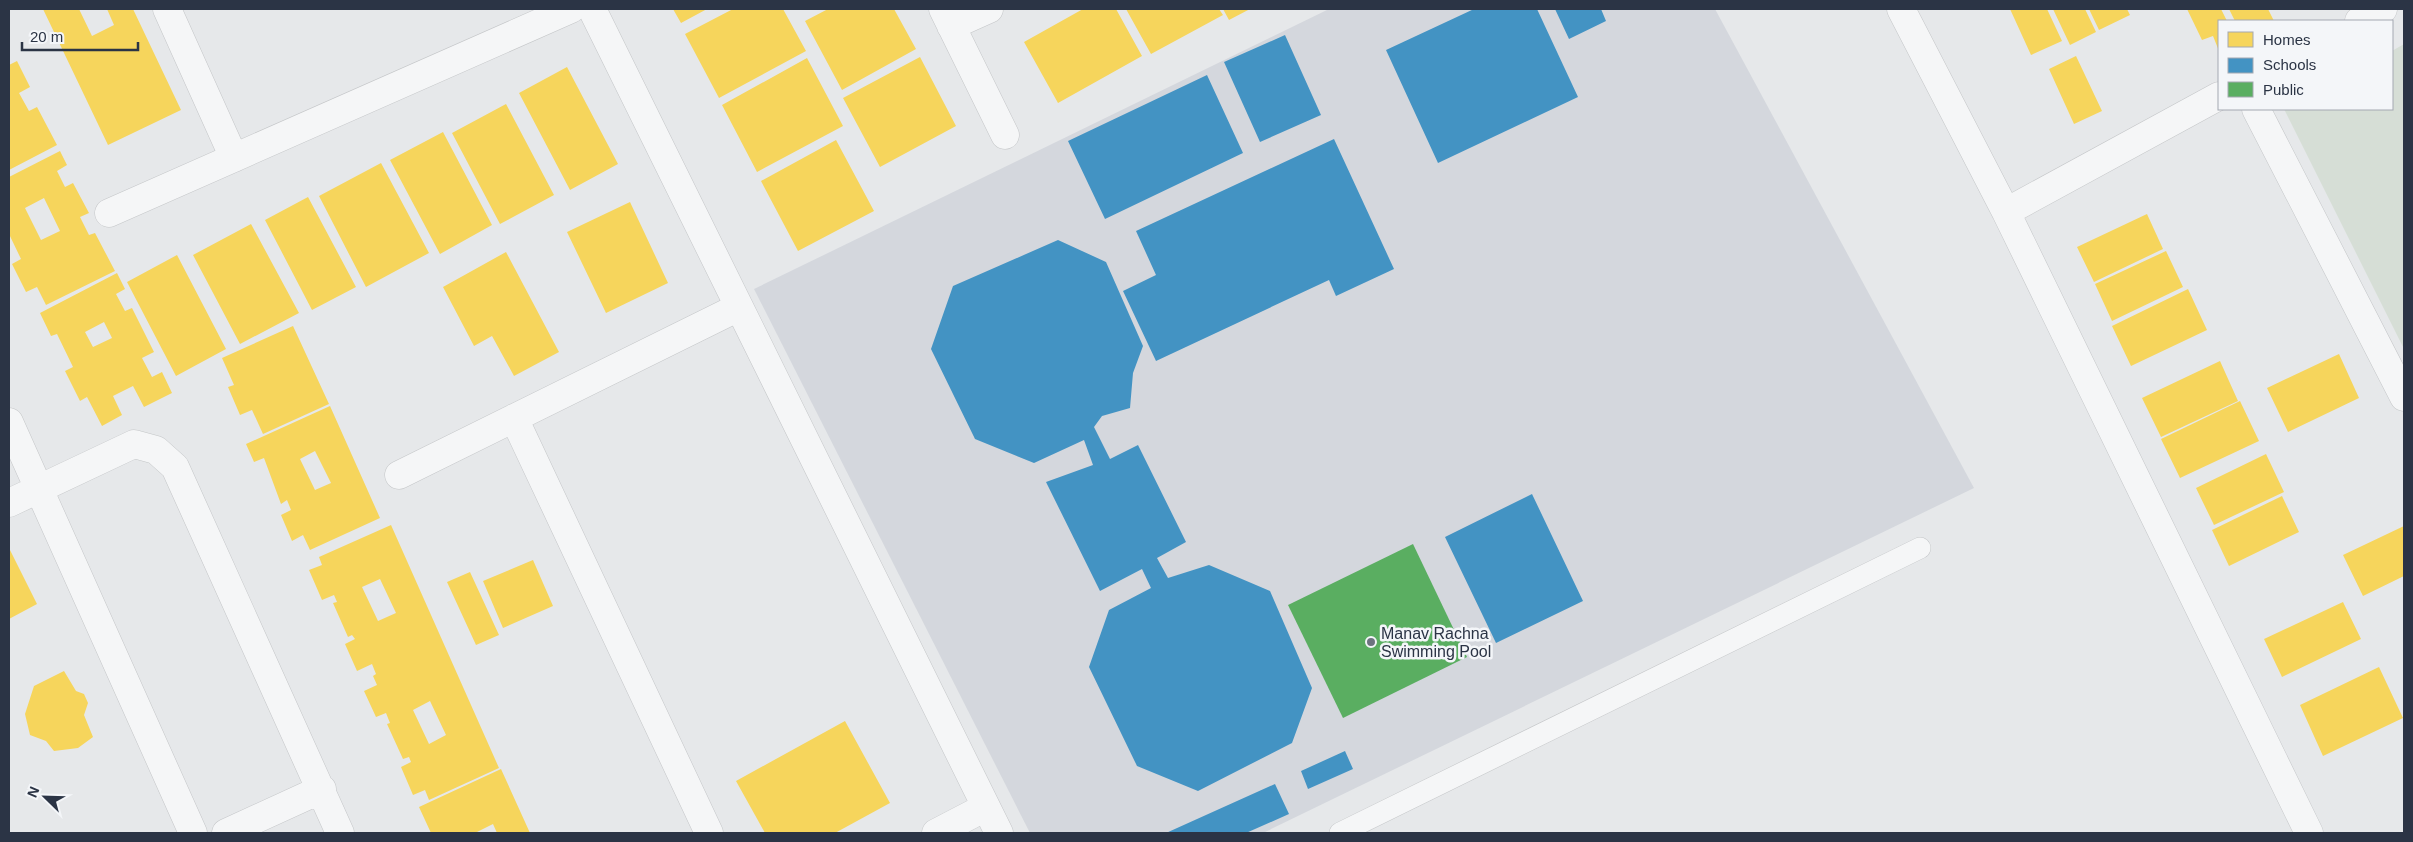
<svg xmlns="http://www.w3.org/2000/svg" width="2413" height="842" font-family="Helvetica,sans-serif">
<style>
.built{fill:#d4d7dd}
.green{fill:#d6ded6}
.homes{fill:#f6d55c;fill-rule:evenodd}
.schools{fill:#4393c3}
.public{fill:#5aae61}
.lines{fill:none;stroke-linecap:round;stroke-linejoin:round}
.lane-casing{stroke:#c4c6c8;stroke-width:22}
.street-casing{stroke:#c4c6c8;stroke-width:29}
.lane{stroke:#f5f6f7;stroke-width:21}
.street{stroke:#f5f6f7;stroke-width:28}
.poi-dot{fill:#6c737f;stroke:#f4f6f9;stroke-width:2}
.labels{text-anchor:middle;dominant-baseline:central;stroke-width:5;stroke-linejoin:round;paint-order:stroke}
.poi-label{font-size:16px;fill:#2b3445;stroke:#f4f6f9;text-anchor:start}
</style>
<rect width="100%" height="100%" fill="#e6e8ea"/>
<path class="built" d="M 1329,9 L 1715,9 L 1974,488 L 1263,833 L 1030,833 L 754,289 Z"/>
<path class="green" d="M 2404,44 L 2404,349 L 2284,109 L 2392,109 L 2392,51 Z"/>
<path class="homes" d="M 43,9 L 79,9 L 92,36 L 114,25 L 107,9 L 133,9 L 181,110 L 108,145 Z
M 673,9 L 707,9 L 681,23 Z
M 733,9 L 783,9 L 806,51 L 719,98 L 685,34 Z
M 828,9 L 894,9 L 916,49 L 842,90 L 805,21 Z
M 1083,9 L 1116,9 L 1142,56 L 1058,103 L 1024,42 Z
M 1126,9 L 1219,9 L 1223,15 L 1151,54 Z
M 1223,9 L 1250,9 L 1229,20 Z
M 2010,9 L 2047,9 L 2062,41 L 2031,55 Z
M 2053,9 L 2085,9 L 2096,32 L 2070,45 Z
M 2089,9 L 2127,9 L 2130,15 L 2099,30 Z
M 2187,9 L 2221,9 L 2227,21 L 2219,21 L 2219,51 L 2213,36 L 2202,40 Z
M 2229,9 L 2268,9 L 2274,21 L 2235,21 Z
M 2076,56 L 2102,111 L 2074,124 L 2049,69 Z
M 920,57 L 956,126 L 880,167 L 843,98 Z
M 807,58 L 843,126 L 757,172 L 722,105 Z
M 17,61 L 30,87 L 19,93 L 29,111 L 37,107 L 57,145 L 9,170 L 9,65 Z
M 567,67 L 618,164 L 570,190 L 519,93 Z
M 506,104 L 554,195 L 500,224 L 452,133 Z
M 443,132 L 492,225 L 440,254 L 390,160 Z
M 836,140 L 874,211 L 798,251 L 761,181 Z
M 60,151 L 67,165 L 57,171 L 65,187 L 73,183 L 89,213 L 80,217 L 89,235 L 95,233 L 115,271 L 46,305 L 37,287 L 26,292 L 12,264 L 21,259 L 9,234 L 9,177 ZM 44,198 L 60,231 L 41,240 L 25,208 Z
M 381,163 L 429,253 L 366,287 L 319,196 Z
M 308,197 L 356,287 L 312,310 L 265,220 Z
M 630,202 L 668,283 L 606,313 L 567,232 Z
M 2147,214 L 2163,249 L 2094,282 L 2077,247 Z
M 251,224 L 299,313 L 240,344 L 193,255 Z
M 2166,251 L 2183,287 L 2112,321 L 2095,284 Z
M 506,252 L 559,352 L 514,376 L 492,336 L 474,346 L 443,287 Z
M 177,255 L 226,349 L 176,376 L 127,282 Z
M 117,273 L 125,289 L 116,294 L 125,311 L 132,308 L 154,352 L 142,358 L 152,377 L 162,372 L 172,393 L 144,407 L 133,386 L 113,396 L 122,415 L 102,426 L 87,397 L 80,401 L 65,371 L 73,367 L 57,334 L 51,336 L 40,313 ZM 104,322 L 112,338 L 93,347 L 85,332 Z
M 2188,289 L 2207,330 L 2131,366 L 2112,326 Z
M 293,326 L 329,404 L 263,434 L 252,410 L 240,415 L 228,387 L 234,385 L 222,358 Z
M 2339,354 L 2359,398 L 2288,432 L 2267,388 Z
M 2220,361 L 2238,401 L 2161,437 L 2142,398 Z
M 2240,401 L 2259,441 L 2180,478 L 2161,439 Z
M 330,406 L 380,518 L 310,550 L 303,535 L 292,541 L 281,515 L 291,510 L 287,500 L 281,504 L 264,458 L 254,462 L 246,444 ZM 315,451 L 331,483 L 315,490 L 300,459 Z
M 2266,454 L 2284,492 L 2214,525 L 2196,488 Z
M 2282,496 L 2299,532 L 2229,566 L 2212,530 Z
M 391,525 L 499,768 L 429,800 L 425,790 L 413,795 L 401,767 L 411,762 L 409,757 L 403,759 L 387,724 L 390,723 L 386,713 L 376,717 L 364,691 L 377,685 L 373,676 L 376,674 L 372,664 L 357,671 L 345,644 L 355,639 L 352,635 L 348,637 L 333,603 L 337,602 L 334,595 L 322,600 L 309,570 L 322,565 L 319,557 ZM 380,579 L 396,613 L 378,621 L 362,587 ZM 430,701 L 446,735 L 429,744 L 413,710 Z
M 2404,526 L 2404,576 L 2363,596 L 2343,555 Z
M 9,548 L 37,604 L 9,619 Z
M 533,560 L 553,606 L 503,628 L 483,581 Z
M 470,572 L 499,635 L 476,645 L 447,582 Z
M 2343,602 L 2361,639 L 2282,677 L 2264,639 Z
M 2379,667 L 2403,718 L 2323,756 L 2300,705 Z
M 64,671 L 76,691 L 84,694 L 88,703 L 84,715 L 93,737 L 78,748 L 54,751 L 46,741 L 30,735 L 25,714 L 34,686 Z
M 845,721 L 890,803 L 835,833 L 765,833 L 736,781 Z
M 501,769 L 530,833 L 497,833 L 493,824 L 475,833 L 431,833 L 419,807 Z"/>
<path class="schools" d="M 1474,9 L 1537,9 L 1578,97 L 1438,163 L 1386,50 Z
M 1555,9 L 1601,9 L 1606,21 L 1569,39 Z
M 1285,35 L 1321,115 L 1260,142 L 1224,62 Z
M 1207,75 L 1243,153 L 1105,219 L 1068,141 Z
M 1334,139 L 1394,269 L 1336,296 L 1329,280 L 1156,361 L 1123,291 L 1156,275 L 1136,231 Z
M 1058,240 L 1106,262 L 1143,346 L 1133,373 L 1130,408 L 1102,416 L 1094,427 L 1110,459 L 1138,445 L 1186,542 L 1157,558 L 1168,578 L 1209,565 L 1270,591 L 1312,688 L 1292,743 L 1198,791 L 1137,766 L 1089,667 L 1109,610 L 1151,588 L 1142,569 L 1100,591 L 1046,482 L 1093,465 L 1084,440 L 1034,463 L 975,439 L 931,349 L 953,286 Z
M 1532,494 L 1583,601 L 1496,643 L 1445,537 Z
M 1345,751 L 1353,769 L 1308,789 L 1301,771 Z
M 1275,784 L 1289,814 L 1246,833 L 1166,833 Z"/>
<path class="public" d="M 1413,544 L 1467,657 L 1343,718 L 1288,605 Z"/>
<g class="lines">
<defs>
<path id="lane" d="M 1340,833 L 1920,548"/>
<path id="street" d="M 167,9 L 234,158
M 592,9 L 999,833
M 943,9 L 1005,135
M 1901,9 L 2006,212 L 2309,833
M 2359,21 L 2383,9
M 951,26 L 989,9
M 2256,109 L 2404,397
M 2006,212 L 2219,96
M 109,213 L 571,9
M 514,418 L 709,833
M 9,422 L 193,833
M 399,475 L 739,307
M 9,503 L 134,444 L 156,450 L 175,467 L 340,833
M 226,833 L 322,789
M 936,833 L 986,807"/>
</defs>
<use href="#lane" class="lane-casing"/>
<use href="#street" class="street-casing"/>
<use href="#lane" class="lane"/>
<use href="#street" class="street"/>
</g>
<circle class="poi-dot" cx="1371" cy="642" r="5"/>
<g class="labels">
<g class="poi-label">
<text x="1381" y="633">Manav Rachna<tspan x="1381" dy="18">Swimming Pool</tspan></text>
</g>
</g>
<rect width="2413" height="842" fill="none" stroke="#2b3445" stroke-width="20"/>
<rect x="2218" y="20" width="175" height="90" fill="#f4f6f9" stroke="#a4a8b1"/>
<rect x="2228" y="32" width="25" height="15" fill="#f6d55c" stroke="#a4a8b1"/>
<text x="2263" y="45" font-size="15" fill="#2b3445">Homes</text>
<rect x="2228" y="58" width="25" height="15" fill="#4393c3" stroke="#a4a8b1"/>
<text x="2263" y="70" font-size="15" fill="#2b3445">Schools</text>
<rect x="2228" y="82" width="25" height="15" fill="#5aae61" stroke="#a4a8b1"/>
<text x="2263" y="95" font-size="15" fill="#2b3445">Public</text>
<g transform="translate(45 797) rotate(293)" stroke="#f4f6f9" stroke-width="4" paint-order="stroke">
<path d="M0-4L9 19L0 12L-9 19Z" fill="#2b3445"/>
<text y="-8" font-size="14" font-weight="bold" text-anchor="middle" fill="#2b3445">N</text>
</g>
<path d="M22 42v8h116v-8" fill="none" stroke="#2b3445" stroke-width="2.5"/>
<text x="30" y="42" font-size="15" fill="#2b3445" stroke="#f4f6f9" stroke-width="4" paint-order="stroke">20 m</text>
</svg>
